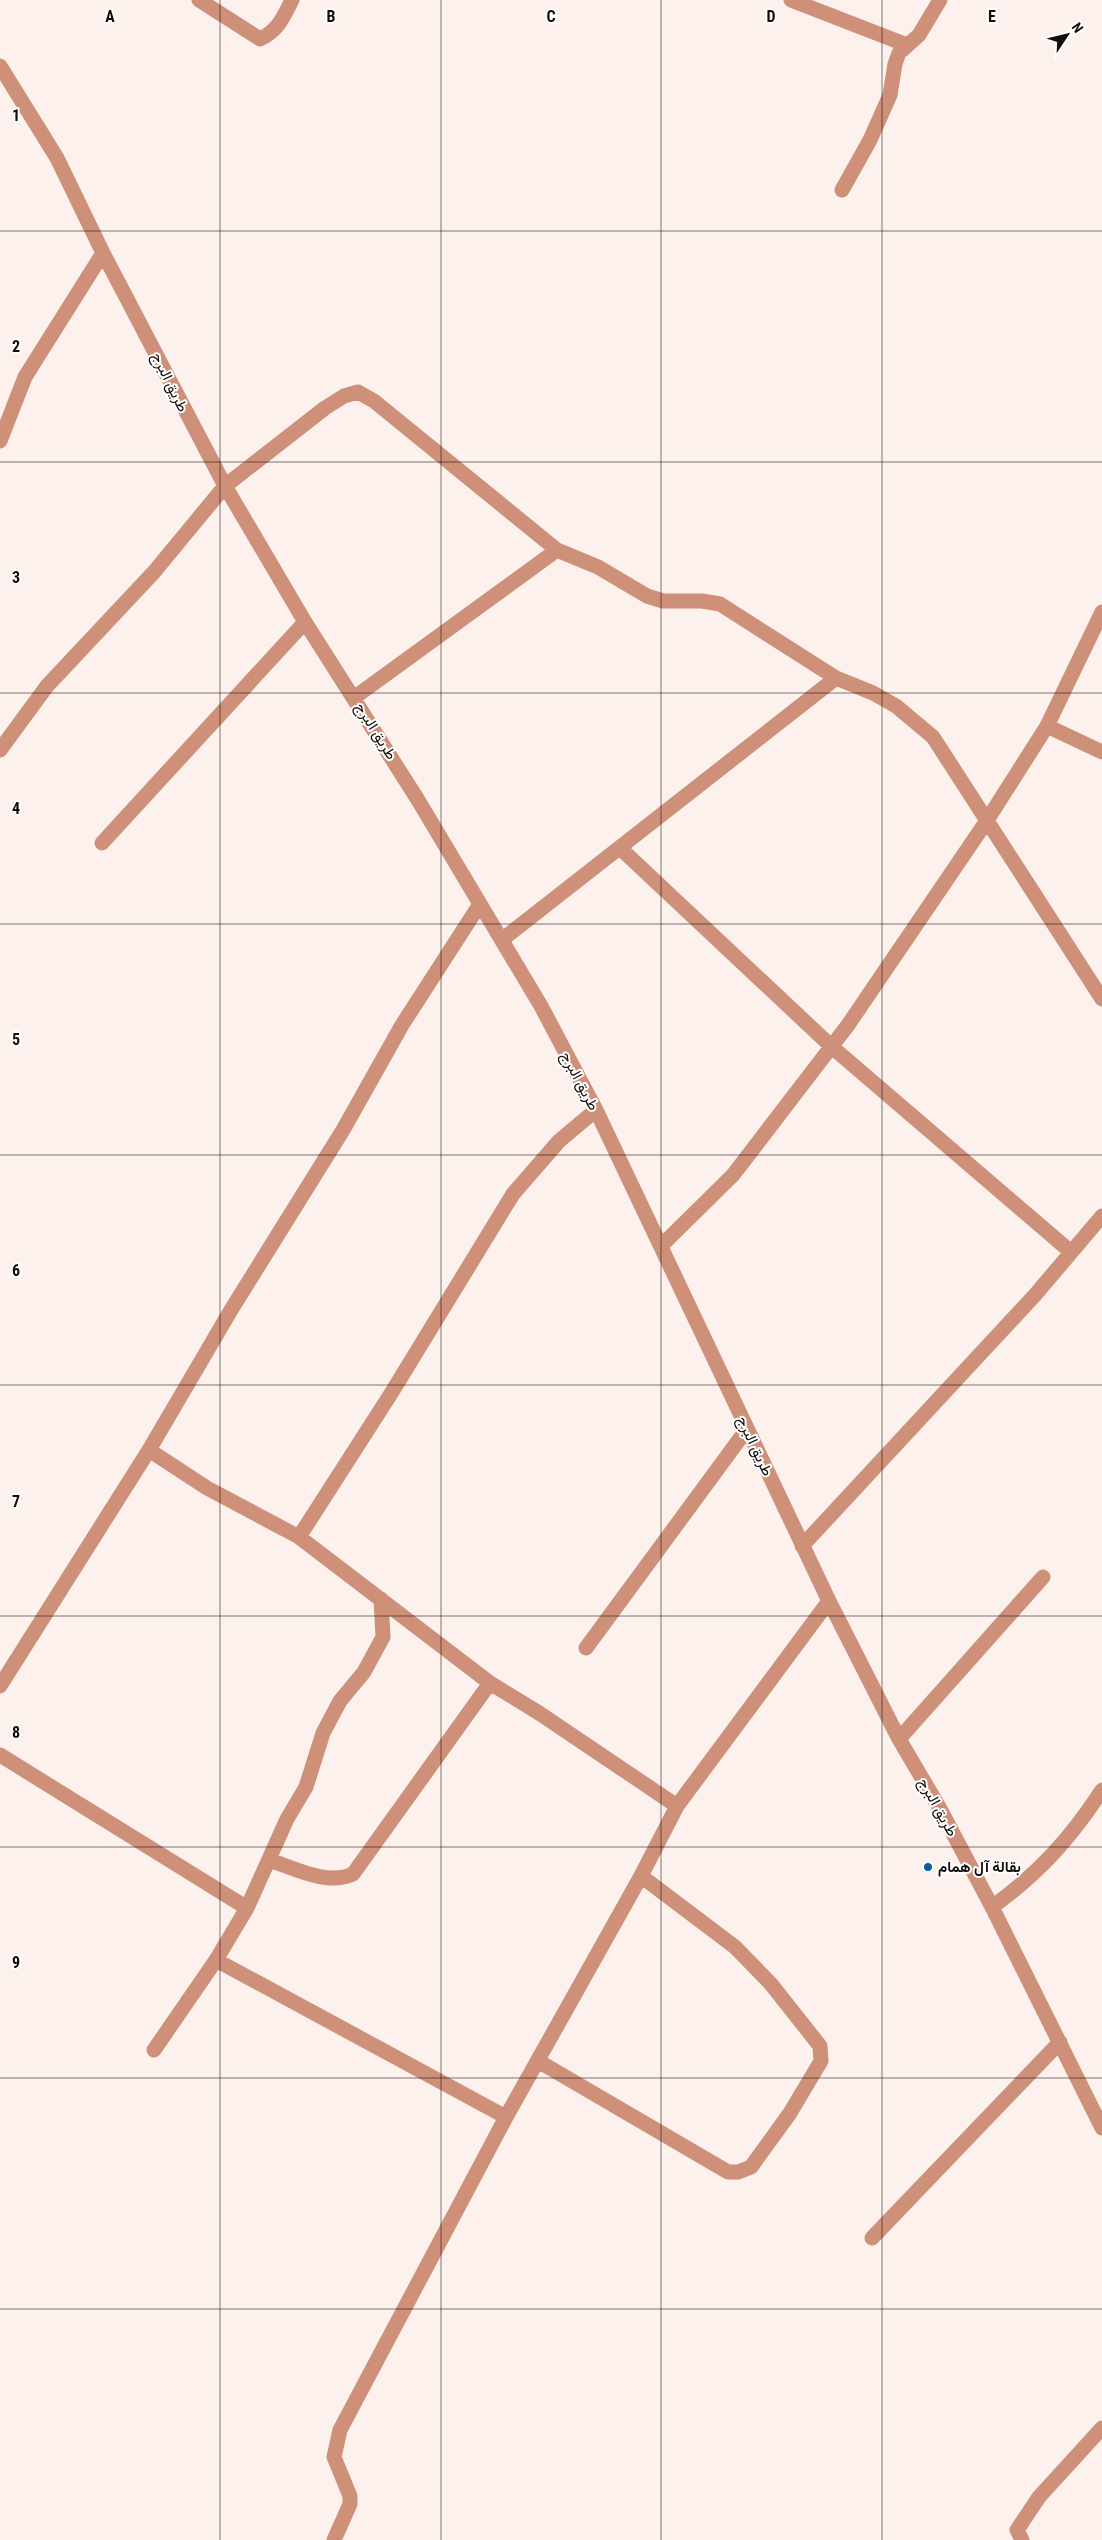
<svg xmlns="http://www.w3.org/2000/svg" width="1102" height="2540" font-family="'Roboto Condensed',Vazirmatn,sans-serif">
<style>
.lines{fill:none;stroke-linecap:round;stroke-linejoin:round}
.minor{stroke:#ce9078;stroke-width:15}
.grid{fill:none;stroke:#130d0a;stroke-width:1;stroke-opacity:0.55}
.poi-dot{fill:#065dab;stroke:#fff;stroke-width:2}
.labels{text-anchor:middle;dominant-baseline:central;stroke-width:4;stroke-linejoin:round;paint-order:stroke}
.street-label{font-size:15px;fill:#130d0a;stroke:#fff}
.poi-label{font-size:15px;font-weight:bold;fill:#130d0a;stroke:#fff;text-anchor:start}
.grid-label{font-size:16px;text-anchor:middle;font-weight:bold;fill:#130d0a;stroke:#fff;stroke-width:4;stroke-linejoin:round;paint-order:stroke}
</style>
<rect width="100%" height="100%" fill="#fcf1ed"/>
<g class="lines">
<path class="minor" d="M 199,0 L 260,39 C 278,31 284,16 292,0
M 791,0 L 907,45
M 0,66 L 57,158 L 103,253 L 225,486 L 305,622 L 418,800 L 541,1006 L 596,1110 L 829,1601 L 899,1739 L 939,1807 L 992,1907 L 1102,2128
M 842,190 L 870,140 L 890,95 L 895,64 L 899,53 L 919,35 L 940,0
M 0,441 L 25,377 L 103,253
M 355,697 L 557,550
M 1047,726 L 1102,752
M 0,750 L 47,686 L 154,572 L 225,486 L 325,408 L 344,396 L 358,392 L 374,401 L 557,550 L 598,567 L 647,596 L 663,601 L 702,601 L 720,604 L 836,678 L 873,693 L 896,706 L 933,737 L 1102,999
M 102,843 L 305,622
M 620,848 L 832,1047 L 1071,1252
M 503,939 L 836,678
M 661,1246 L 733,1175 L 848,1025 L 986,822 L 1047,726 L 1102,612
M 149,1450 L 207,1488 L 299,1537 L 490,1683 L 539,1713 L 677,1806
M 299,1537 L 392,1392 L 513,1194 L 559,1141 L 596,1110
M 802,1546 L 1035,1295 L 1102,1216
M 586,1648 L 747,1429
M 0,1686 L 149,1450 L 231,1310 L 343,1130 L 402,1025 L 480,904
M 899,1739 L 1043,1577
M 0,1755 L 247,1908 L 216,1960 L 154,2050
M 269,1860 C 294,1868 327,1886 353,1874 L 490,1683
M 992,1907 C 1039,1873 1070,1839 1102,1790
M 247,1908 L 287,1819 L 306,1787 L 323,1733 L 340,1701 L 364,1672 L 383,1637 L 381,1599
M 216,1960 L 506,2117
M 538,2061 L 728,2172 L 738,2172 L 751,2167 L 790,2113 L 821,2061 L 820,2046 L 771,1984 L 735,1947 L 641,1876
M 872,2238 L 1060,2042
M 334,2540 L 350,2504 L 350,2496 L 334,2457 L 340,2430 L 506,2117 L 641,1876 L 677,1806 L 829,1601
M 1022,2540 L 1017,2530 L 1039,2497 L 1102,2428"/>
</g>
<path class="grid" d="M 220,0 L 220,2540M 441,0 L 441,2540M 661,0 L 661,2540M 882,0 L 882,2540M 0,231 L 1102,231M 0,462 L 1102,462M 0,693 L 1102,693M 0,924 L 1102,924M 0,1155 L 1102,1155M 0,1385 L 1102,1385M 0,1616 L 1102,1616M 0,1847 L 1102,1847M 0,2078 L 1102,2078M 0,2309 L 1102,2309"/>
<circle class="poi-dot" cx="928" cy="1867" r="5"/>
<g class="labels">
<g class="street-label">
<text transform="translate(170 382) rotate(64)">طريق البرج</text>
<text transform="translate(376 731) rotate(58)">طريق البرج</text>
<text transform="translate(580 1081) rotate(62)">طريق البرج</text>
<text transform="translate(755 1446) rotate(65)">طريق البرج</text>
<text transform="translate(938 1807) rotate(61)">طريق البرج</text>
</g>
<g class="poi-label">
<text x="938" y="1867">بقالة آل همام</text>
</g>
</g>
<g class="grid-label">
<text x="110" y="22">A</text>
<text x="331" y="22">B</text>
<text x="551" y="22">C</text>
<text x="771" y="22">D</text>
<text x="992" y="22">E</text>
<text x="16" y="121">1</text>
<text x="16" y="352">2</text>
<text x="16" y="583">3</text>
<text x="16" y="814">4</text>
<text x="16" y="1045">5</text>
<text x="16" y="1276">6</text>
<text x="16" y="1507">7</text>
<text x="16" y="1738">8</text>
<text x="16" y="1968">9</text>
</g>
<g transform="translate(1067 35) rotate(55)" stroke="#ffffff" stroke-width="4" paint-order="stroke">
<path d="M0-4L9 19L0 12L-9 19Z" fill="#130d0a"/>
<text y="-8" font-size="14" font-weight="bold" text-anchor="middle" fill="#130d0a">N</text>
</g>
</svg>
